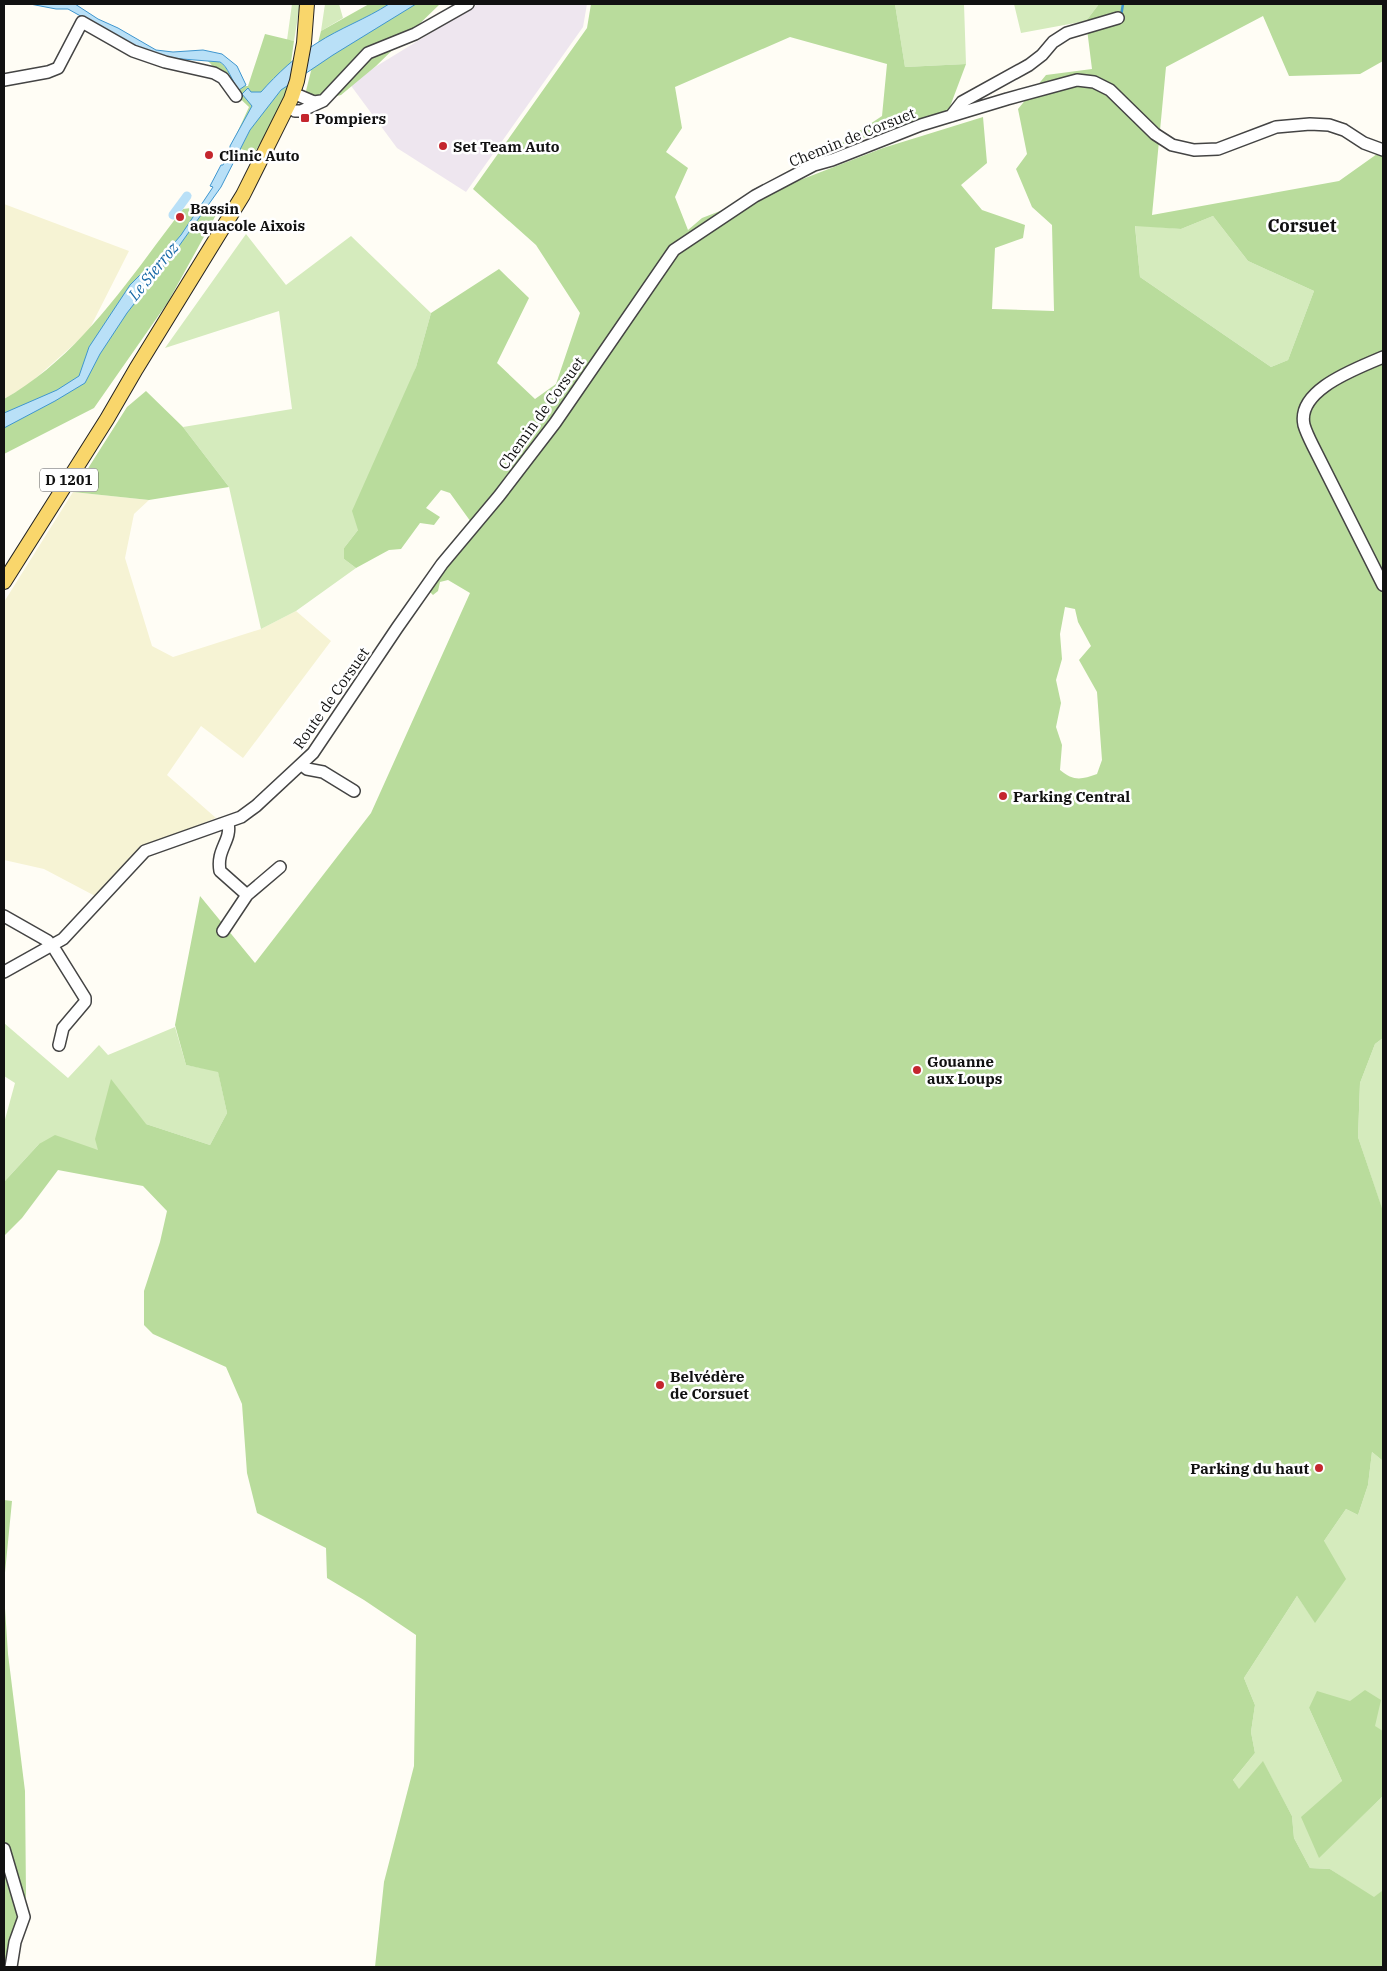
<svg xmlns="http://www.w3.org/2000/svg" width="1387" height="1971" font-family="'IBM Plex Serif',serif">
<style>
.industrial{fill:#eee6ef}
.farmland{fill:#f6f3d4}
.green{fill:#d5ebbd}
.forest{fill:#b9dc9c;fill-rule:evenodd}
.water{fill:#b9e0f7;stroke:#3f96cf}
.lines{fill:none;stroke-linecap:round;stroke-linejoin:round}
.stream{stroke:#3f96cf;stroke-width:2.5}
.canal{stroke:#b9e0f7;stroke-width:9}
.minor-casing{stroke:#444;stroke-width:14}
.major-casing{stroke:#222;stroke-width:16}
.minor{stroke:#fff;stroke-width:11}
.major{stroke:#f9d66b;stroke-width:14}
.poi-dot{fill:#c4262e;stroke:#fff;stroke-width:2}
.labels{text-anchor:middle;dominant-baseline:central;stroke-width:5;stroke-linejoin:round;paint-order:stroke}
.shield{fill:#fff;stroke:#585858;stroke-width:1}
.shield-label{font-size:14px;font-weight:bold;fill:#111}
.poi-label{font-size:15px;font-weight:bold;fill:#111;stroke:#fff;text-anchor:start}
.street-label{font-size:15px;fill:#111;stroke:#fff}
.water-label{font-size:16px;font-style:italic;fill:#1768a6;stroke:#fff}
.quarter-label{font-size:18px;font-weight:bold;fill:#111;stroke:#fff}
</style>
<rect width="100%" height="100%" fill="#fffdf5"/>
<path class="industrial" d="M 478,4 L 587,4 L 583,27 L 466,192 L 397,148 L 349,83 Z"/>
<path class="farmland" d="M 4,204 L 129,251 L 88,332 L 28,385 L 4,399 Z
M 73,492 L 149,500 L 134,514 L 125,558 L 152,646 L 173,657 L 261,629 L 296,611 L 331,641 L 243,758 L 201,726 L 167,775 L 216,818 L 138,849 L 97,897 L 44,869 L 4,860 L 4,602 Z"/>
<path class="green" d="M 292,4 L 300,4 L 294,41 L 287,40 Z
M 325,4 L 339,4 L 343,18 L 321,31 Z
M 895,4 L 964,4 L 966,64 L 905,67 Z
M 1014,4 L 1099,4 L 1086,21 L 1021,33 Z
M 1213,216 L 1248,261 L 1314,291 L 1288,360 L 1271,367 L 1140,277 L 1135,225 L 1181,229 Z
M 246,234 L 286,285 L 351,236 L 431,313 L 416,367 L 358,530 L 344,548 L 344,559 L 356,568 L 296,611 L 261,629 L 229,487 L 183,427 L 292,409 L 279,311 L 165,348 Z
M 4,1023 L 68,1078 L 99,1045 L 108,1055 L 175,1027 L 186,1065 L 218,1071 L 227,1113 L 210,1145 L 146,1124 L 98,1150 L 39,1144 L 4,1182 L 4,1123 L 15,1083 L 4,1076 Z
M 1383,1038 L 1383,1212 L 1358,1137 L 1360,1083 L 1375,1044 Z
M 1372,1452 L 1383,1461 L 1383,1731 L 1375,1727 L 1350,1701 L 1309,1708 L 1342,1781 L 1319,1857 L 1383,1796 L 1383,1890 L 1374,1898 L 1330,1869 L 1310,1868 L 1294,1838 L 1292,1816 L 1263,1762 L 1239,1790 L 1233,1780 L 1255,1753 L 1251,1732 L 1255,1705 L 1244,1678 L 1297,1596 L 1315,1622 L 1324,1541 L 1346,1509 L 1358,1515 L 1368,1485 Z"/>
<path class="forest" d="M 369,4 L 440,4 L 376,66 L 341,95 L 317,101 L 306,91 L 321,31 Z
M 591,4 L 895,4 L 905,67 L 966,64 L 948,112 L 837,146 L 882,116 L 887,64 L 790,37 L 675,87 L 682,128 L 666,152 L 688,168 L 675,197 L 688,230 L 702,218 L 883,148 L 983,117 L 987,163 L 961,185 L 982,210 L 1025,225 L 1023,238 L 995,248 L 992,309 L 1054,311 L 1052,225 L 1032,207 L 1016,169 L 1027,154 L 1018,109 L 1046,75 L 1092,69 L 1086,21 L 1099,4 L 1383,4 L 1383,61 L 1360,74 L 1289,76 L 1263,16 L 1166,67 L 1152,215 L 1339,181 L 1377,154 L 1383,154 L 1383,1038 L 1375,1044 L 1360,1083 L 1358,1137 L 1383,1211 L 1383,1461 L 1372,1452 L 1368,1485 L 1358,1515 L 1346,1509 L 1324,1541 L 1346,1579 L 1315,1623 L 1297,1596 L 1244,1678 L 1255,1705 L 1251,1732 L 1255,1753 L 1233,1780 L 1239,1789 L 1263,1761 L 1292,1816 L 1294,1838 L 1310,1868 L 1330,1869 L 1374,1897 L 1383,1890 L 1383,1967 L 375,1967 L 384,1882 L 414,1766 L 416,1635 L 364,1600 L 327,1578 L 326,1548 L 257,1513 L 247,1473 L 242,1404 L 226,1367 L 153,1334 L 144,1325 L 144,1291 L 160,1242 L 167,1211 L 143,1186 L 58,1170 L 22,1218 L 4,1236 L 4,1182 L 39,1144 L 55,1135 L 98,1150 L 95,1139 L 111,1079 L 146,1124 L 210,1145 L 227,1113 L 218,1072 L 186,1065 L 175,1025 L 200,896 L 255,963 L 371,813 L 470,593 L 448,580 L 440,582 L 438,591 L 433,595 L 427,589 L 476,529 L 450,493 L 441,490 L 426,508 L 440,517 L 434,525 L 420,523 L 401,549 L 389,550 L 356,568 L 344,559 L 344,548 L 358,530 L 352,511 L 416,367 L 431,313 L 499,269 L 529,298 L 497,363 L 535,399 L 556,384 L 580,313 L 536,245 L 473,189 L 587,28 ZM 1213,216 L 1248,261 L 1314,291 L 1288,360 L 1271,367 L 1140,277 L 1135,226 L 1181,229 ZM 1065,607 L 1075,609 L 1078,622 L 1091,646 L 1079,660 L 1097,692 L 1102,760 L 1097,774 C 1081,780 1073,781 1060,770 L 1062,745 L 1056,727 L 1061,703 L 1056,680 L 1062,659 L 1060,634 Z
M 265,34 L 294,41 L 287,91 L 279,114 L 254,153 L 231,146 L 249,107 C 233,93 222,75 207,60 C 210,61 215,60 219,62 C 230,66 229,87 248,86 Z
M 222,204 L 168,302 L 94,408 L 4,454 L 4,399 C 81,356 130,277 183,209 Z
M 146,391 L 183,427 L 229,487 L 149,500 L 73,492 L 127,407 Z
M 4,1500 L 12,1501 L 4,1583 Z
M 4,1593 L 8,1654 L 25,1791 L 26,1896 L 9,1967 L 4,1967 Z
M 1365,1690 L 1381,1700 L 1375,1726 L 1383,1731 L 1383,1796 L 1319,1858 L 1301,1817 L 1342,1781 L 1309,1708 L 1317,1691 L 1350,1701 Z"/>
<path class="water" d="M 30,4 L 75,4 L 98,19 L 118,28 L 156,50 L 173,52 L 203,50 L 222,54 L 237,66 L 246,85 L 239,90 C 232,82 228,66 220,62 L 170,58 L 136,47 L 68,9 L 56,9 Z
M 389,4 L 416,4 L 333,55 L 281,90 L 250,130 L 221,187 L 179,246 L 127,313 L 100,354 L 85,383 L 55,401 L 4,428 L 4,413 L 57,390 L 79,376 L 89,347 L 130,285 L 145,270 L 158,262 L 181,235 L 213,187 L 210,186 L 221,165 L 223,165 L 230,151 L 230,146 L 252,106 L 242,94 L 248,88 L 251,92 L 261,92 C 277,74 296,56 317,43 C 340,28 366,19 389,4 Z"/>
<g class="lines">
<path class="stream" d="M 1121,16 L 1123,4"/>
<path class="canal" d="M 173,215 L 187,196"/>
<defs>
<path id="minor" d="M 4,80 L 48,72 L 58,68 L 82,22 L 133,51 L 165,62 L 214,73 L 223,78 L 236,96
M 300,96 L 314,102 L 321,101
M 295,111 L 301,111 L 323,101 L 368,53 L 415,34 L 468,4
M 951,116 L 962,102 L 1029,65 L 1042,55 L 1053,42 L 1067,33 L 1118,18
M 1383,357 C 1359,368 1296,389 1304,425 C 1306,432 1310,440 1313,446 L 1383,585
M 302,765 L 307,769 L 323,772 L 354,791
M 228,823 C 232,841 216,849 220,871 L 247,895
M 4,916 L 48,941
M 223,931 L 247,895 L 280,867
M 52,945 L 85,998 L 85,1002 L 63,1028 L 59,1045
M 4,972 L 63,939 L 145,851 L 241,817 L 256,806 L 313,753 L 397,628 L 442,564 L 499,496 L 555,423 L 674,250 L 755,196 L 814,165 L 832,160 L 921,125 L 1007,99 L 1077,80 L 1094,82 L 1110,90 L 1155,134 L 1172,145 L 1194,150 L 1218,149 L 1276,127 L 1310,124 L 1329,125 L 1344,130 L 1364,143 L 1383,150
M 4,1849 L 24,1917 L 15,1942 L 11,1967"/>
<path id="major" d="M 4,582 L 107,419 L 136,369 L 243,195 L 291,99 L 297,81 L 304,43 L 307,4"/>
</defs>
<use href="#minor" class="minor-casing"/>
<use href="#major" class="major-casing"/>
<use href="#minor" class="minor"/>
<use href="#major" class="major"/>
</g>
<g class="poi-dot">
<rect x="300" y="113" width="10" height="10" rx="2.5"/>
<circle cx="443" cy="146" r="5"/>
<circle cx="209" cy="155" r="5"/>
<circle cx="180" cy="217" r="5"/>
<circle cx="1003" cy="796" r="5"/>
<circle cx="917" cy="1070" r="5"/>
<circle cx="660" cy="1385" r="5"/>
<circle cx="1319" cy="1468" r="5"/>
</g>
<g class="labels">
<rect class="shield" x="40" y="468.5" width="58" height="23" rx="4"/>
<g class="shield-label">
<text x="69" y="480">D 1201</text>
</g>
<g class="poi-label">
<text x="315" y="118">Pompiers</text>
<text x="453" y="146">Set Team Auto</text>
<text x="219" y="155">Clinic Auto</text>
<text x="190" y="208">Bassin<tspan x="190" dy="17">aquacole Aixois</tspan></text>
<text x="1013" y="796">Parking Central</text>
<text x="927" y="1061">Gouanne<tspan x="927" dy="17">aux Loups</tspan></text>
<text x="670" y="1376">Belvédère<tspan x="670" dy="17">de Corsuet</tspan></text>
<text x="1309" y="1468" text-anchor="end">Parking du haut</text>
</g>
<g class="street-label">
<text transform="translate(852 137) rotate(-22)">Chemin de Corsuet</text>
<text transform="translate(541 413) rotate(-54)">Chemin de Corsuet</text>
<text transform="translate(331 698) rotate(-55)">Route de Corsuet</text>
</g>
<g class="water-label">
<text transform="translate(153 271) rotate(-51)">Le Sierroz</text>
</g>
<g class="quarter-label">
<text x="1302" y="225">Corsuet</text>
</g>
</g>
<rect width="1387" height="1971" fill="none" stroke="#111111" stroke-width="10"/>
</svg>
